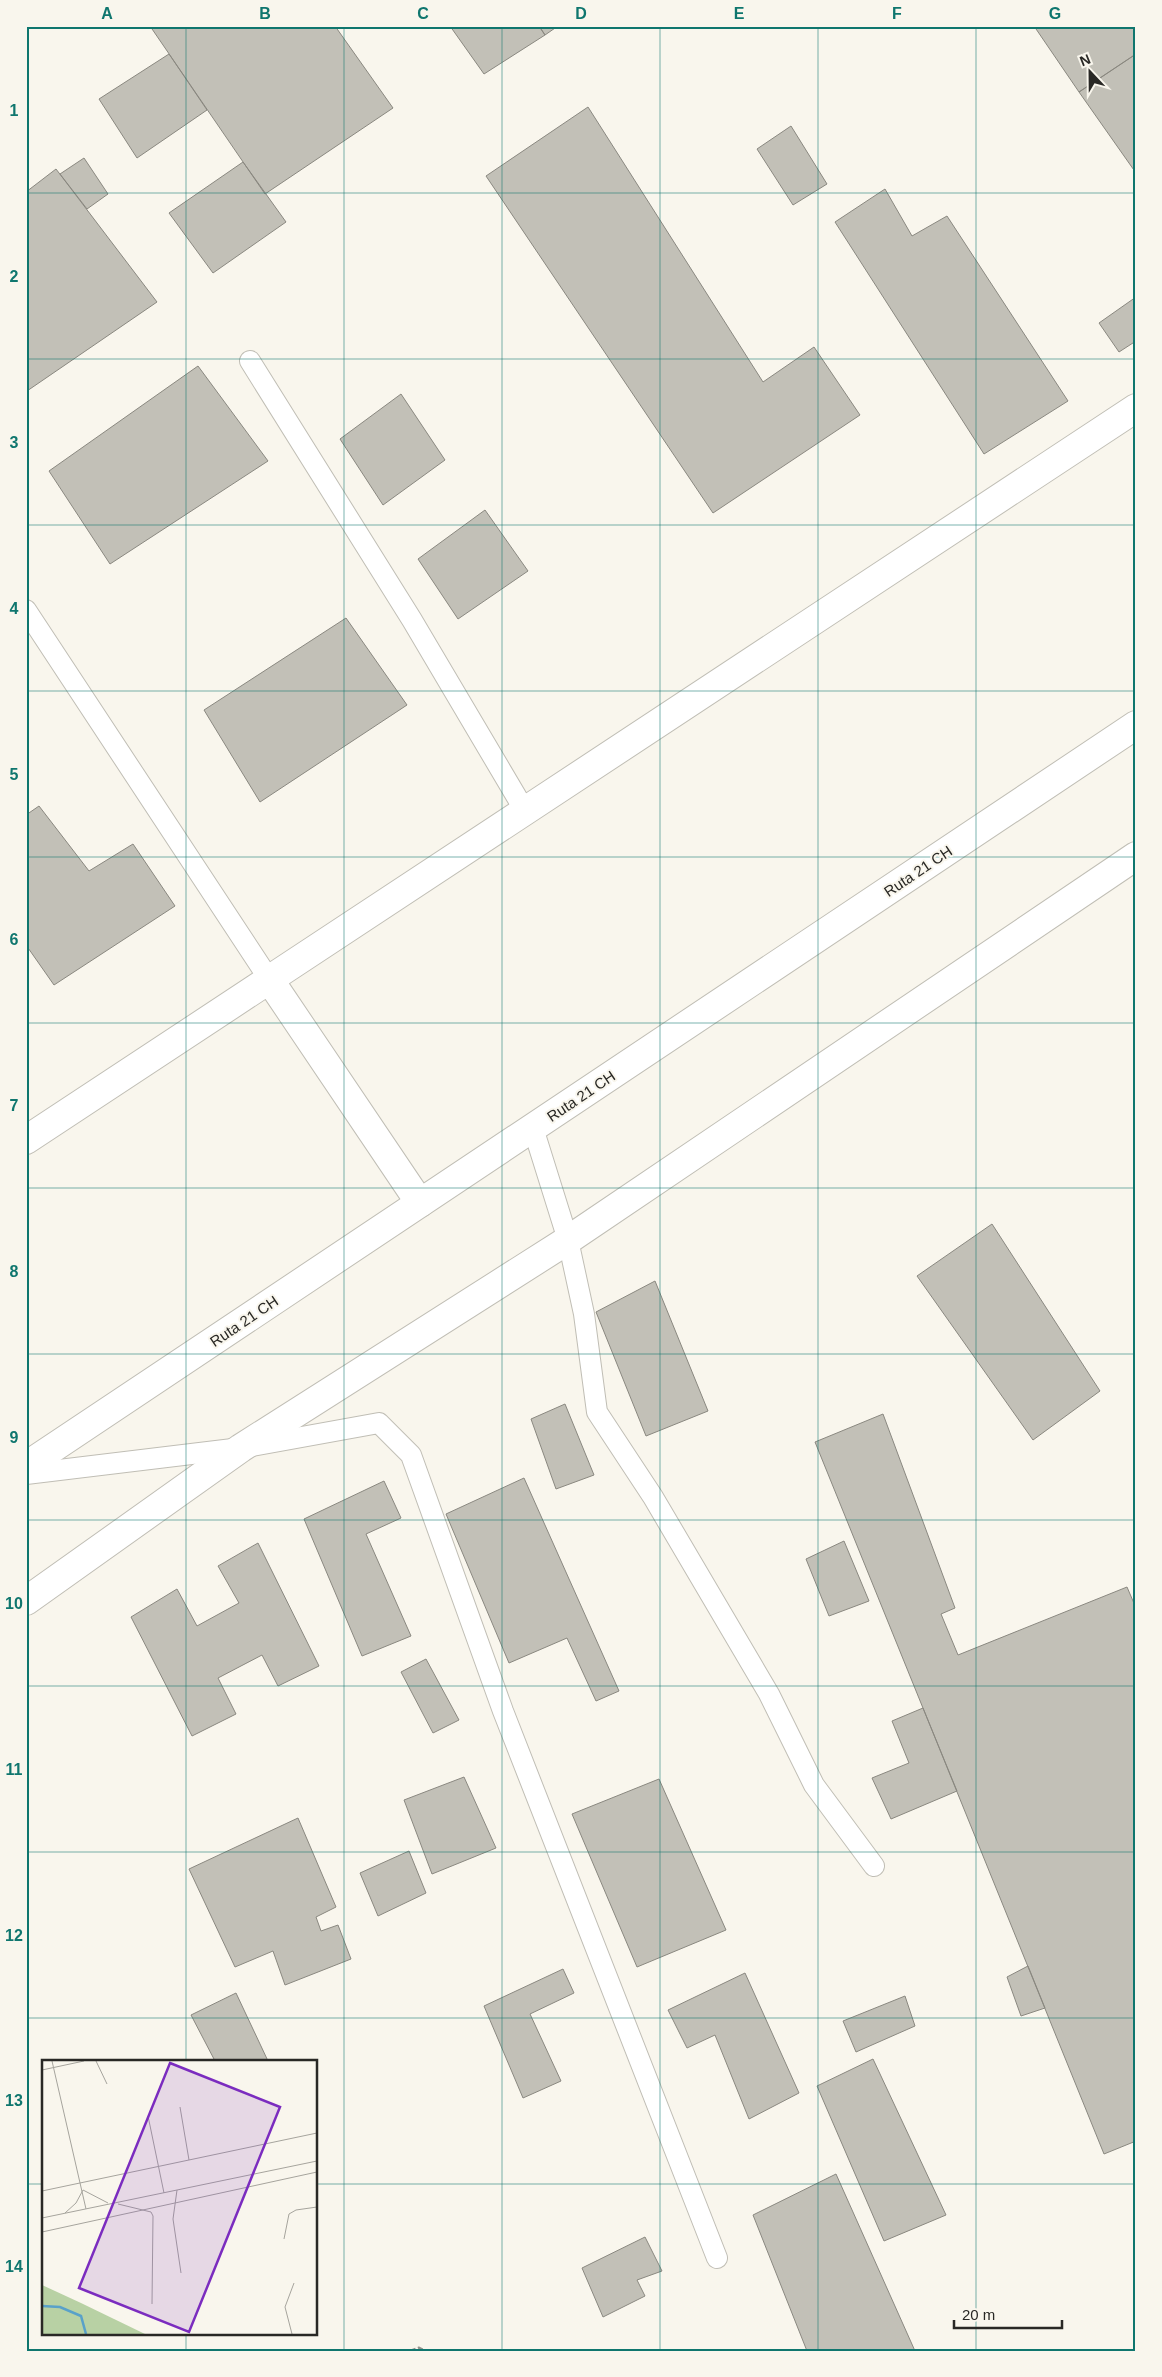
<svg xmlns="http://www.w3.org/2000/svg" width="1162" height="2377" font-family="Arial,sans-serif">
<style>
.building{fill:#c2c0b7;stroke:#8a8880}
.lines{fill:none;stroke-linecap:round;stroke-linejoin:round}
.service-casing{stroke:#c0beb5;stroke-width:22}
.minor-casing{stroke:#c0beb5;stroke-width:30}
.trunk-casing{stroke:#c0beb5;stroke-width:30}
.path{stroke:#93918b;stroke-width:3;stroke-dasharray:5 2.5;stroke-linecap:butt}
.service{stroke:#fff;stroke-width:20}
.minor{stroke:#fff;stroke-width:28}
.trunk{stroke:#fff;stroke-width:28}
.grid{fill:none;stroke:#0f766e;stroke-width:1;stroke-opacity:0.55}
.labels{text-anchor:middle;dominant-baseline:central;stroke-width:4;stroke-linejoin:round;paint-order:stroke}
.street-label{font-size:15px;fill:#292825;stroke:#f9f6ed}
.inset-river{fill:none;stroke:#59a1c9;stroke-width:2.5}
.inset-road{fill:none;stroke:#a6a49d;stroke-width:1}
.view{fill:#7b2cbf;fill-opacity:0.15;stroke:#7b2cbf;stroke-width:2.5}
.inset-edge{fill:none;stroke:#292825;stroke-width:2.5}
.neatline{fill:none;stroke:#0f766e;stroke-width:2}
.grid-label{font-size:16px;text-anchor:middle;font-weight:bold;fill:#0f766e}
</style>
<rect width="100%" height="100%" fill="#f9f6ed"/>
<path class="building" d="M 150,26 L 335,26 L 393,108 L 265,194 Z
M 450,26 L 539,26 L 545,35 L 484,74 Z
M 539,26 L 558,26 L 545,35 Z
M 1034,26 L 1136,26 L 1136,54 L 1079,92 Z
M 169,54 L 207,110 L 137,158 L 99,99 Z
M 1136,54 L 1136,173 L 1079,92 Z
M 588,107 L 763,382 L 814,347 L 860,415 L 713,513 L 486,176 Z
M 791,126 L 827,184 L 793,205 L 757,149 Z
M 84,158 L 108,194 L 87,209 L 60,174 Z
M 243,162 L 286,222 L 213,273 L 169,213 Z
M 56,169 L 157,302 L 27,391 L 26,192 Z
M 885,189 L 912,236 L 947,216 L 1068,401 L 984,454 L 835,222 Z
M 1136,297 L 1136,341 L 1119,352 L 1099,323 Z
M 198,366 L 268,461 L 110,564 L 49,471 Z
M 401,394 L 445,460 L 383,505 L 340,439 Z
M 485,510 L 528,571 L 458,619 L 418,559 Z
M 346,618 L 407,705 L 260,802 L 204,710 Z
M 39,806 L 89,871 L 133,844 L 175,906 L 54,985 L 26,945 L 26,815 Z
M 992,1224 L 1100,1391 L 1033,1440 L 917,1276 Z
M 655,1281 L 708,1411 L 646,1436 L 596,1312 Z
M 565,1404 L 594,1475 L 556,1489 L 531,1419 Z
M 883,1414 L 955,1608 L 941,1614 L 958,1655 L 1127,1587 L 1136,1608 L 1136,2141 L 1104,2154 L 815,1442 Z
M 524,1478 L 619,1691 L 596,1701 L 567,1638 L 509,1663 L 446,1514 Z
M 384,1481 L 401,1518 L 366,1534 L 411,1636 L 362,1656 L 304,1519 Z
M 844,1541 L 869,1601 L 829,1616 L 806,1559 Z
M 258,1543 L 319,1666 L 278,1686 L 262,1655 L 218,1678 L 236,1714 L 192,1736 L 131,1617 L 177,1589 L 197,1626 L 239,1603 L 218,1566 Z
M 426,1659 L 459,1720 L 433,1733 L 401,1672 Z
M 923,1708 L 957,1791 L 891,1819 L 872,1778 L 909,1763 L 892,1721 Z
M 464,1777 L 496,1848 L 432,1874 L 404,1800 Z
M 659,1779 L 726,1930 L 637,1967 L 572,1814 Z
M 298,1818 L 336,1907 L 316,1917 L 321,1931 L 338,1925 L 351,1959 L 285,1985 L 273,1951 L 235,1967 L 189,1869 Z
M 409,1851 L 426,1893 L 378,1916 L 360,1873 Z
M 1028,1966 L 1045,2008 L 1021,2016 L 1007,1977 Z
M 563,1969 L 574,1993 L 530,2014 L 561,2081 L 523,2098 L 484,2006 Z
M 745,1973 L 799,2093 L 749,2119 L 715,2035 L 687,2048 L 668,2010 Z
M 236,1993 L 268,2061 L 215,2061 L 191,2015 Z
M 905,1996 L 915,2026 L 856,2052 L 843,2021 Z
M 873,2059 L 946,2215 L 884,2241 L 817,2086 Z
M 836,2174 L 915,2351 L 807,2351 L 753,2215 Z
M 645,2237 L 662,2271 L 637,2280 L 645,2296 L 603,2317 L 582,2268 Z"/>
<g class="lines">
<defs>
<path id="service" d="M 250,361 L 412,620 L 525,811
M 26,610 L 269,979
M 533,1128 L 568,1240 L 584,1314 L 597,1412 L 653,1497 L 769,1694 L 814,1785 L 874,1866
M 26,1474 L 241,1448 L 379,1423 L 411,1455 L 503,1711 L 717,2258"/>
<path id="minor" d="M 269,979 L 420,1203
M 26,1140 L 1136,408
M 26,1601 L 241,1448 L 568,1240 L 1136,856"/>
<path id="trunk" d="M 26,1466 L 1136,725"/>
</defs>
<use href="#service" class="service-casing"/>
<use href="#minor" class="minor-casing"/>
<use href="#trunk" class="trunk-casing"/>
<path class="path" d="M 411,2351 L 419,2348 L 425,2351"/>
<use href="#service" class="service"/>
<use href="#minor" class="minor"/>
<use href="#trunk" class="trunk"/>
</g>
<path class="grid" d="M 186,26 L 186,2061M 344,26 L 344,2351M 502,26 L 502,2351M 660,26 L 660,2351M 818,26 L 818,2351M 976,26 L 976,2351M 26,193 L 1136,193M 26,359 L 1136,359M 26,525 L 1136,525M 26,691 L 1136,691M 26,857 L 1136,857M 26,1023 L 1136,1023M 26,1188 L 1136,1188M 26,1354 L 1136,1354M 26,1520 L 1136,1520M 26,1686 L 1136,1686M 26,1852 L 1136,1852M 26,2018 L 1136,2018M 26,2184 L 44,2184M 316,2184 L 1136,2184M 186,2333 L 186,2351"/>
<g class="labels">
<g class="street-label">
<text transform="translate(918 871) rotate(-34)">Ruta 21 CH</text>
<text transform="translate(581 1096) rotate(-34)">Ruta 21 CH</text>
<text transform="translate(244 1321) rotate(-34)">Ruta 21 CH</text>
</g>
</g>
<g transform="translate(42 2060)">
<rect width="275" height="275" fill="#f9f6ed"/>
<path d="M 0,225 L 39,243 L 103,274 L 0,274 Z" fill="#b8d1a4"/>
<path class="inset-river" d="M 0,246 L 18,247 L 39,256 L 44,274"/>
<path class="inset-road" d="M 10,1 L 44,149M 54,1 L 65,24M 0,10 L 42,1M 138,47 L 147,100M 106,56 L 122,133M 135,130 L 131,159 L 139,213M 0,131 L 275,73M 76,144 L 109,152 L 111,156 L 110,244M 23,153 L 34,143 L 41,130 L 66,143M 0,158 L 275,101M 0,172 L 275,112M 242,179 L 247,154 L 254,150 L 275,147M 250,274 L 243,247 L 252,223"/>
<path class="view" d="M 128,3 L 238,47 L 147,272 L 37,228 Z"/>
<rect width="275" height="275" class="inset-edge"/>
</g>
<rect width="1162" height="2377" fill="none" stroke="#f9f6ed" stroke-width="55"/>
<g transform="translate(1090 72) rotate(338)" stroke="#f9f6ed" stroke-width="4" paint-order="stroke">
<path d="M0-4L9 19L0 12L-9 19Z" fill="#292825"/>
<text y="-8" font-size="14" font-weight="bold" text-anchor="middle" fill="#292825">N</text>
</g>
<path d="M954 2320v8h108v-8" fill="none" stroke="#292825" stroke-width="2.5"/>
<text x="962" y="2320" font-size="15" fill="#292825" stroke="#f9f6ed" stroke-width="4" paint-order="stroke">20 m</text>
<rect x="28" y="28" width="1106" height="2322" class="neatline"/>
<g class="grid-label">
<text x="107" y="19">A</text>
<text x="265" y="19">B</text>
<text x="423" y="19">C</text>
<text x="581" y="19">D</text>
<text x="739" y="19">E</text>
<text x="897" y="19">F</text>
<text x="1055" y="19">G</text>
<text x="14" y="116">1</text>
<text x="14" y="282">2</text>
<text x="14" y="448">3</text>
<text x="14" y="614">4</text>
<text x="14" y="780">5</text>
<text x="14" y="945">6</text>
<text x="14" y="1111">7</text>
<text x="14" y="1277">8</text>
<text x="14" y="1443">9</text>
<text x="14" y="1609">10</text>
<text x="14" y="1775">11</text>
<text x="14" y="1941">12</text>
<text x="14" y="2106">13</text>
<text x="14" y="2272">14</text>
</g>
</svg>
